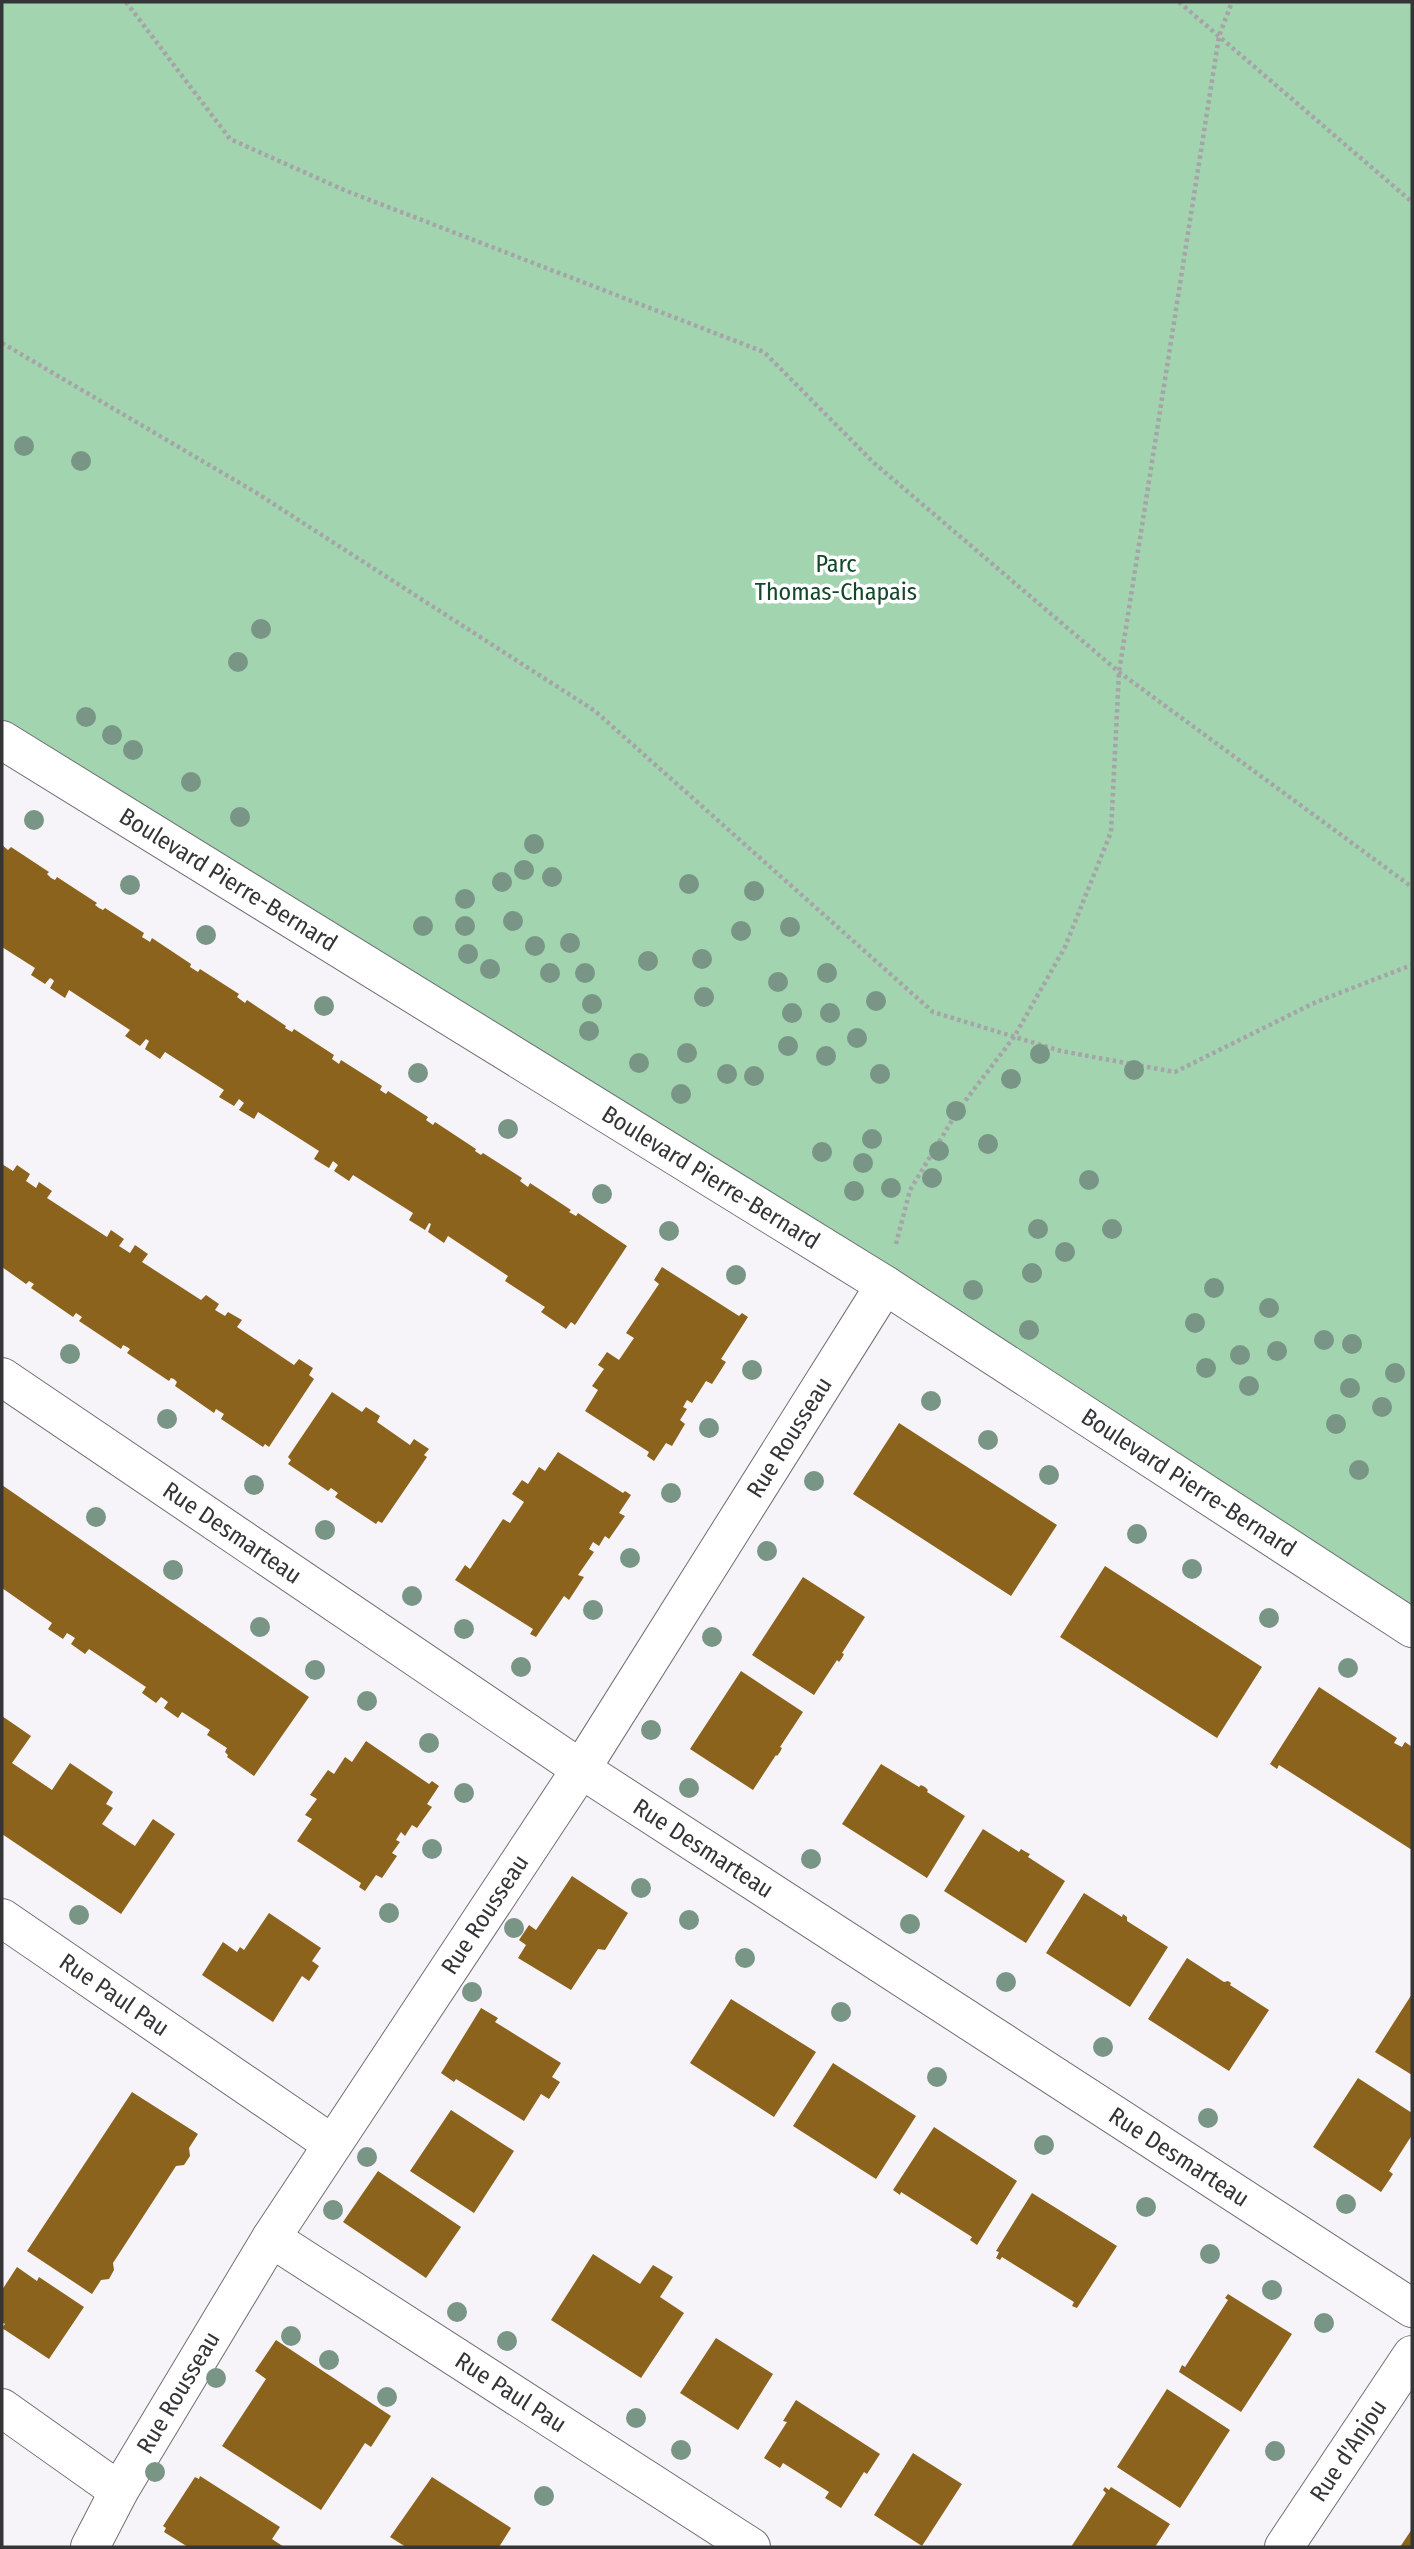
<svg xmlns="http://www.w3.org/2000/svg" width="1414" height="2549" font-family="'Fira Sans Condensed',sans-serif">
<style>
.green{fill:#a2d4b0}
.building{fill:#8b631c}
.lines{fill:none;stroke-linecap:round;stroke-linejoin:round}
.minor-casing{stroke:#717073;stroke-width:40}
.path{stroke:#a6a4a8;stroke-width:4.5;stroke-dasharray:3.5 3.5;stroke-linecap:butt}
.minor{stroke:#fff;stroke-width:38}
.tree{fill:#799586}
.labels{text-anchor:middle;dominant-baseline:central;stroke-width:7;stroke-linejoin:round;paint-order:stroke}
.park-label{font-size:24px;fill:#134829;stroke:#fff}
.street-label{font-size:24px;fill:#353436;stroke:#fff}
</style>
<rect width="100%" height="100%" fill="#f6f4f8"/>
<path class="green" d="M 2,2 L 1412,2 L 1412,1627 L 2,740 Z"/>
<path class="building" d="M 2,845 L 8,850 L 11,847 L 49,872 L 47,874 L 51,878 L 55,880 L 57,877 L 97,903 L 95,905 L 99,908 L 103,910 L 105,908 L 144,933 L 142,937 L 150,942 L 152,938 L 191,964 L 190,967 L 198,972 L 200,969 L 239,994 L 237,997 L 245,1003 L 247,1000 L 286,1026 L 285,1028 L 292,1032 L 294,1029 L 334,1055 L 332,1059 L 339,1064 L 341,1060 L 382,1086 L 380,1090 L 386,1094 L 388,1091 L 428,1117 L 426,1120 L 433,1125 L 435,1122 L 476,1149 L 475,1151 L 481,1155 L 483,1153 L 522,1178 L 520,1181 L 528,1187 L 530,1183 L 571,1210 L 569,1212 L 576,1216 L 578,1213 L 627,1246 L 575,1325 L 571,1322 L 566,1329 L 541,1312 L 545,1307 L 505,1281 L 508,1276 L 448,1236 L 444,1243 L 428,1232 L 431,1224 L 429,1223 L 425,1230 L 409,1220 L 413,1213 L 353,1175 L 349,1181 L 334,1171 L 338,1165 L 333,1161 L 329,1168 L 314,1159 L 319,1151 L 258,1112 L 254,1119 L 239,1110 L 244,1103 L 239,1099 L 234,1106 L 219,1097 L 224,1090 L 165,1052 L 160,1059 L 145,1049 L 149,1041 L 146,1039 L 140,1046 L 125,1036 L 130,1030 L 69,990 L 65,998 L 50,988 L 54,981 L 52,979 L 50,978 L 45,984 L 31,975 L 35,968 L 2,947 Z
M 2,1164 L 13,1171 L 17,1165 L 30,1174 L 26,1181 L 36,1188 L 39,1182 L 52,1191 L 47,1198 L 107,1237 L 111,1230 L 124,1239 L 119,1246 L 130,1253 L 135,1245 L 148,1254 L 142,1262 L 201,1300 L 206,1295 L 219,1304 L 215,1310 L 225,1316 L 228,1312 L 242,1320 L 237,1327 L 294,1365 L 299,1359 L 313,1368 L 309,1375 L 314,1379 L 269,1447 L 265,1444 L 263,1447 L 221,1419 L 224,1414 L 216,1409 L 214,1413 L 175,1386 L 177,1382 L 174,1379 L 171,1378 L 169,1381 L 127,1353 L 130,1349 L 127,1347 L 123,1345 L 121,1349 L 79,1321 L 82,1317 L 76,1313 L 73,1317 L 31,1288 L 34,1284 L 29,1281 L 26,1284 L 2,1267 Z
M 662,1267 L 739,1316 L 742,1313 L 748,1317 L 721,1359 L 726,1362 L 712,1384 L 706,1381 L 692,1403 L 687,1400 L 683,1407 L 687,1409 L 680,1420 L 685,1424 L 672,1446 L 666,1443 L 654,1461 L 647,1456 L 649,1452 L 585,1411 L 598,1390 L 592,1386 L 604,1369 L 598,1365 L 607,1352 L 619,1360 L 634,1338 L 626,1333 L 659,1284 L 654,1280 Z
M 332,1392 L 362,1412 L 366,1407 L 380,1416 L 377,1422 L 410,1445 L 414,1439 L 429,1449 L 424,1455 L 427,1457 L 382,1523 L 378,1521 L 376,1524 L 335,1497 L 338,1493 L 331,1488 L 328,1491 L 288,1464 L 291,1460 L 288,1457 Z
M 899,1423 L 1057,1525 L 1011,1596 L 853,1494 Z
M 558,1452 L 623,1493 L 625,1491 L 631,1495 L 619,1513 L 625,1516 L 609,1539 L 605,1536 L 599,1546 L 593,1542 L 589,1549 L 594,1552 L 578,1575 L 584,1577 L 569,1600 L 564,1596 L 536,1637 L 530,1634 L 533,1629 L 455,1580 L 465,1565 L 470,1569 L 503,1519 L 510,1523 L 524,1502 L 512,1494 L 522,1480 L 528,1484 L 539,1467 L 545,1471 Z
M 2,1485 L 309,1697 L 254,1776 L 227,1757 L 228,1755 L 225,1752 L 227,1748 L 207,1735 L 210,1730 L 182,1712 L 178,1718 L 164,1708 L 168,1702 L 164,1699 L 161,1697 L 156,1703 L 142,1693 L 146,1687 L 89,1649 L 85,1654 L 71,1644 L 75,1638 L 72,1636 L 67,1633 L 63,1639 L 48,1629 L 52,1623 L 2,1588 Z
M 1105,1566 L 1262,1667 L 1217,1738 L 1060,1637 Z
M 803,1577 L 865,1617 L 842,1653 L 844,1654 L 842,1658 L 839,1662 L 837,1660 L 814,1695 L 752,1655 Z
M 741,1671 L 803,1712 L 780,1747 L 782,1748 L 780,1752 L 777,1756 L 776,1755 L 753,1790 L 690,1749 Z
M 1319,1687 L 1397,1738 L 1394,1743 L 1402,1747 L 1405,1742 L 1412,1747 L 1412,1850 L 1279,1765 L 1277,1769 L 1270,1764 Z
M 2,1716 L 31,1736 L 12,1763 L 52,1790 L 70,1763 L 113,1792 L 106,1804 L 113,1808 L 102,1824 L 135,1846 L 153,1819 L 175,1834 L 121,1914 L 2,1834 Z
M 366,1741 L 429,1784 L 432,1781 L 439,1786 L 427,1804 L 432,1807 L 417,1828 L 412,1825 L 405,1836 L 401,1832 L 396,1840 L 400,1842 L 392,1853 L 397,1856 L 382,1878 L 376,1875 L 365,1891 L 359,1887 L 361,1883 L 297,1841 L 312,1819 L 305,1815 L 317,1799 L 310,1795 L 328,1770 L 334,1774 L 345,1757 L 352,1762 Z
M 881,1764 L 919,1787 L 921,1785 L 925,1787 L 928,1790 L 927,1792 L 965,1816 L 927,1878 L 842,1824 Z
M 983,1829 L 1019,1852 L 1021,1849 L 1026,1852 L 1030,1854 L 1028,1857 L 1065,1881 L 1026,1943 L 944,1891 Z
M 572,1876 L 628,1913 L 605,1950 L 598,1949 L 571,1990 L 518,1958 L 526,1945 L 519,1940 L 529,1925 L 536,1930 Z
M 1084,1893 L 1122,1917 L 1123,1914 L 1127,1917 L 1127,1921 L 1168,1947 L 1130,2007 L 1046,1953 Z
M 269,1913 L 321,1948 L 312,1961 L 319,1966 L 309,1981 L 302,1976 L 273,2022 L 202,1975 L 223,1942 L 237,1952 L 240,1947 L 244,1950 Z
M 1187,1958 L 1224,1982 L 1228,1981 L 1231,1983 L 1230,1985 L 1269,2010 L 1229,2071 L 1148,2019 Z
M 1412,1994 L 1412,2075 L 1375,2052 Z
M 731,1999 L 816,2052 L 774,2117 L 690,2063 Z
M 481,2008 L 498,2018 L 495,2022 L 561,2063 L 552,2077 L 560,2082 L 549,2099 L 541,2094 L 524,2121 L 456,2079 L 454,2082 L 441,2073 Z
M 833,2063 L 916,2116 L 876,2179 L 793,2126 Z
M 1358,2078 L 1412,2113 L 1412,2135 L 1389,2171 L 1393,2174 L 1381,2192 L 1313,2147 Z
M 132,2092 L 198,2134 L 189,2148 L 190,2156 L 184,2165 L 176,2166 L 113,2263 L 114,2270 L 109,2279 L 101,2280 L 92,2294 L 27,2251 Z
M 451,2110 L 514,2151 L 474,2213 L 410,2171 Z
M 934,2127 L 1017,2181 L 977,2245 L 970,2240 L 972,2237 L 901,2192 L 900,2195 L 893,2190 Z
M 378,2171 L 461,2227 L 426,2278 L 343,2222 Z
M 1032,2193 L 1117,2246 L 1077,2308 L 1072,2306 L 1074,2302 L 1002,2257 L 1000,2260 L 996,2258 L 999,2252 L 996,2251 Z
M 593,2254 L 640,2284 L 653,2265 L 673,2277 L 660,2297 L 684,2313 L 641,2378 L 551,2320 Z
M 17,2267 L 37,2281 L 39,2277 L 84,2307 L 49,2359 L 2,2328 L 5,2324 L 2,2322 L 2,2290 Z
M 1228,2294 L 1292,2334 L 1241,2412 L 1179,2372 L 1182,2365 L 1185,2367 L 1228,2300 L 1225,2298 Z
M 716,2338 L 773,2374 L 738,2430 L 680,2393 Z
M 276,2340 L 391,2416 L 371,2447 L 365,2443 L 321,2510 L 222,2446 L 266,2379 L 255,2371 Z
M 1167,2389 L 1230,2430 L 1180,2508 L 1117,2467 Z
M 796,2400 L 880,2454 L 867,2474 L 864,2472 L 841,2508 L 825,2498 L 829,2492 L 783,2463 L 780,2468 L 764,2458 L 787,2422 L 783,2421 Z
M 913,2453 L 962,2484 L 922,2546 L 874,2515 Z
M 200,2476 L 280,2527 L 272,2539 L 284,2547 L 188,2547 L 164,2532 L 166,2528 L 163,2526 L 195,2477 L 199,2479 Z
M 432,2477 L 511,2528 L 499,2547 L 406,2547 L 390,2537 Z
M 1105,2487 L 1109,2490 L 1111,2487 L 1170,2524 L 1155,2547 L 1071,2547 L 1106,2493 L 1103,2490 Z
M 1412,2529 L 1412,2547 L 1400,2547 Z"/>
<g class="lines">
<defs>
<g id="minor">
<path id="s1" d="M 2,740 L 885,1285 L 1412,1628"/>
<path id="s2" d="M 2,1377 L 581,1769 L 1412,2308"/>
<path id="s3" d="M 2,1918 L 332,2144"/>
<path id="s4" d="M 271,2238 L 751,2547"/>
<path d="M 2,2408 L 119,2491"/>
<path id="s5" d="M 90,2547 L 119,2491 L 271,2238 L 581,1769 L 885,1285"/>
<path id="s6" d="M 1284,2547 L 1412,2355"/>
</g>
</defs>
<use href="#minor" class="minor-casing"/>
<path class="path" d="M 126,2 L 230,139 L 344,190 L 764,352 L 874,463 L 1119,672 L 1412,887
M 1179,2 L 1412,202
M 2,343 L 255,492 L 595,711 L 933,1012 L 1061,1051 L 1175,1072 L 1316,1002 L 1412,965
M 896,1244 L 910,1190 L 959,1109 L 1014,1037 L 1065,947 L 1111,832 L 1119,672 L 1219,36 L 1232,2"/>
<use href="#minor" class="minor"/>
</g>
<g class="tree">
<circle cx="24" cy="446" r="10"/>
<circle cx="81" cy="461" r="10"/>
<circle cx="261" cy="629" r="10"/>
<circle cx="238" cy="662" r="10"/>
<circle cx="86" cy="717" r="10"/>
<circle cx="112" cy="735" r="10"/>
<circle cx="133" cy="750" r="10"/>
<circle cx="191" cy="782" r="10"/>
<circle cx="240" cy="817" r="10"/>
<circle cx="34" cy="820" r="10"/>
<circle cx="534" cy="844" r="10"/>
<circle cx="524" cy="870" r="10"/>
<circle cx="552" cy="877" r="10"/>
<circle cx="502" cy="882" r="10"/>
<circle cx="689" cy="884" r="10"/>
<circle cx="130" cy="885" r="10"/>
<circle cx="754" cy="891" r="10"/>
<circle cx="465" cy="899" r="10"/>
<circle cx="513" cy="921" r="10"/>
<circle cx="423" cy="926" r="10"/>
<circle cx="465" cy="926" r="10"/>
<circle cx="790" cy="927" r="10"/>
<circle cx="741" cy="931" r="10"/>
<circle cx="206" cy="935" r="10"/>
<circle cx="570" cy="943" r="10"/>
<circle cx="535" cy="946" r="10"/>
<circle cx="468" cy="954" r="10"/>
<circle cx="702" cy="959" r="10"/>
<circle cx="648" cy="961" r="10"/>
<circle cx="490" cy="969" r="10"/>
<circle cx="550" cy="973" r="10"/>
<circle cx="585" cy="973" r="10"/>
<circle cx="827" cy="973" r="10"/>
<circle cx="778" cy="982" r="10"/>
<circle cx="704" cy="997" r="10"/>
<circle cx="876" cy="1001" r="10"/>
<circle cx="592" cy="1004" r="10"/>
<circle cx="324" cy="1006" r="10"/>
<circle cx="792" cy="1013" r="10"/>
<circle cx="830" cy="1013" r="10"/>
<circle cx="589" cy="1031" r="10"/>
<circle cx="857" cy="1038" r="10"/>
<circle cx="788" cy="1046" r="10"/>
<circle cx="687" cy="1053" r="10"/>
<circle cx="1040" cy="1054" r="10"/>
<circle cx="826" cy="1056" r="10"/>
<circle cx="639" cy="1063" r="10"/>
<circle cx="1134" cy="1070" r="10"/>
<circle cx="418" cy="1073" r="10"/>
<circle cx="727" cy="1074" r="10"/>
<circle cx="880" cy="1074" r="10"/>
<circle cx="754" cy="1076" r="10"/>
<circle cx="1011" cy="1079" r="10"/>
<circle cx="681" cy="1094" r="10"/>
<circle cx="956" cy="1111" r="10"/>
<circle cx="508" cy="1129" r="10"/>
<circle cx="872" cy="1139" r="10"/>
<circle cx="988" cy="1144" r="10"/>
<circle cx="939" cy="1151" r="10"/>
<circle cx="822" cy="1152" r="10"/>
<circle cx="863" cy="1163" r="10"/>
<circle cx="932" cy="1178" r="10"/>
<circle cx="1089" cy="1180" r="10"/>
<circle cx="891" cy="1188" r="10"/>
<circle cx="854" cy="1191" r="10"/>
<circle cx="602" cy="1194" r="10"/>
<circle cx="1038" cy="1229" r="10"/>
<circle cx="1112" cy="1229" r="10"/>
<circle cx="669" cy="1231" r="10"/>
<circle cx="1065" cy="1252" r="10"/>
<circle cx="1032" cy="1273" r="10"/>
<circle cx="736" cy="1275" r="10"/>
<circle cx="1214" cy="1288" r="10"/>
<circle cx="973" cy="1290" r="10"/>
<circle cx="1269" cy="1308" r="10"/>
<circle cx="1195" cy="1323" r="10"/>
<circle cx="1029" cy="1330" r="10"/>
<circle cx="1324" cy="1340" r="10"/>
<circle cx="1352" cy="1344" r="10"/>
<circle cx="1277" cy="1351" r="10"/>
<circle cx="70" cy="1354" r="10"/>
<circle cx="1240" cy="1355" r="10"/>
<circle cx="1206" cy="1368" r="10"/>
<circle cx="752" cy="1370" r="10"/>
<circle cx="1395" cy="1373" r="10"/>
<circle cx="1249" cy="1386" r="10"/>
<circle cx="1350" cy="1388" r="10"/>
<circle cx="931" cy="1401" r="10"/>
<circle cx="1382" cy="1407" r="10"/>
<circle cx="167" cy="1419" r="10"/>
<circle cx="1336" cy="1424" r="10"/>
<circle cx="709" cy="1428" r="10"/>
<circle cx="988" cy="1440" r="10"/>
<circle cx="1359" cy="1470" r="10"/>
<circle cx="1049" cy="1475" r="10"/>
<circle cx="814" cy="1481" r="10"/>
<circle cx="254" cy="1485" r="10"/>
<circle cx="671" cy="1493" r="10"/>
<circle cx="96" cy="1517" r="10"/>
<circle cx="325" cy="1530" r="10"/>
<circle cx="1137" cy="1534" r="10"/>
<circle cx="767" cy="1551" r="10"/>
<circle cx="630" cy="1558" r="10"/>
<circle cx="1192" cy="1569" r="10"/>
<circle cx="173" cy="1570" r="10"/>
<circle cx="412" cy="1596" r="10"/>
<circle cx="593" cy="1610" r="10"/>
<circle cx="1269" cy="1618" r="10"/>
<circle cx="260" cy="1627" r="10"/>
<circle cx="464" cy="1629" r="10"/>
<circle cx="712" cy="1637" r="10"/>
<circle cx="521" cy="1667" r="10"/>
<circle cx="1348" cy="1668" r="10"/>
<circle cx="315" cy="1670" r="10"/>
<circle cx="367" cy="1701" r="10"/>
<circle cx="651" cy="1730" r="10"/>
<circle cx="429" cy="1743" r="10"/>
<circle cx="689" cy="1788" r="10"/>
<circle cx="464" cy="1793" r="10"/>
<circle cx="432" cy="1849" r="10"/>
<circle cx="811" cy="1859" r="10"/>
<circle cx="641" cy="1888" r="10"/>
<circle cx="389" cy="1913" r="10"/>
<circle cx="79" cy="1915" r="10"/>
<circle cx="689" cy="1920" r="10"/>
<circle cx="910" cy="1924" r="10"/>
<circle cx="514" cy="1928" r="10"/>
<circle cx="745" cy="1958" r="10"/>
<circle cx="1006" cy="1982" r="10"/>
<circle cx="472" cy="1992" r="10"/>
<circle cx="841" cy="2012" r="10"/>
<circle cx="1103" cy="2047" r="10"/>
<circle cx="937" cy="2077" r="10"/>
<circle cx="1208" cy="2118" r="10"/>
<circle cx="1044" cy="2145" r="10"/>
<circle cx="367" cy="2157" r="10"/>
<circle cx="1346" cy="2204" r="10"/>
<circle cx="1146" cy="2207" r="10"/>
<circle cx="333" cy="2210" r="10"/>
<circle cx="1210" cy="2254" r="10"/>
<circle cx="1272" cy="2290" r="10"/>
<circle cx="457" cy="2312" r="10"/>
<circle cx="1324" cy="2323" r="10"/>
<circle cx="291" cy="2336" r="10"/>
<circle cx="507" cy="2341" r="10"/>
<circle cx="329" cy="2360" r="10"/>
<circle cx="216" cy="2378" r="10"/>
<circle cx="387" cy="2397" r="10"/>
<circle cx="636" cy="2418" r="10"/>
<circle cx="681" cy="2450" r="10"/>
<circle cx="1275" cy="2451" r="10"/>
<circle cx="155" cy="2472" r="10"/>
<circle cx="544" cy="2496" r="10"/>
</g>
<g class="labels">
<g class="park-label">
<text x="836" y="564">Parc<tspan x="836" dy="28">Thomas-Chapais</tspan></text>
</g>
<g class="street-label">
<text stroke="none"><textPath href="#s1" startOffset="266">Boulevard Pierre-Bernard</textPath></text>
<text stroke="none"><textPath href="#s1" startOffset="833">Boulevard Pierre-Bernard</textPath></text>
<text stroke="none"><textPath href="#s5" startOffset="1312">Rue Rousseau</textPath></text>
<text stroke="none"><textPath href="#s1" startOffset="1400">Boulevard Pierre-Bernard</textPath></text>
<text stroke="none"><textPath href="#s2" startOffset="278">Rue Desmarteau</textPath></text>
<text stroke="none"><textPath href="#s2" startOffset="845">Rue Desmarteau</textPath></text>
<text stroke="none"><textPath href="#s5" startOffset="746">Rue Rousseau</textPath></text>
<text stroke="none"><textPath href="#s3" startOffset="136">Rue Paul Pau</textPath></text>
<text stroke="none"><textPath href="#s2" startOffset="1412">Rue Desmarteau</textPath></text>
<text stroke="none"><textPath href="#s5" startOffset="178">Rue Rousseau</textPath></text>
<text stroke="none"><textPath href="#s4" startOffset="285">Rue Paul Pau</textPath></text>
<text stroke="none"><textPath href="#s6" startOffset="116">Rue d'Anjou</textPath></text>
</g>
</g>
<rect width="1414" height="2549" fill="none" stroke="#353436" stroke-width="7"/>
</svg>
